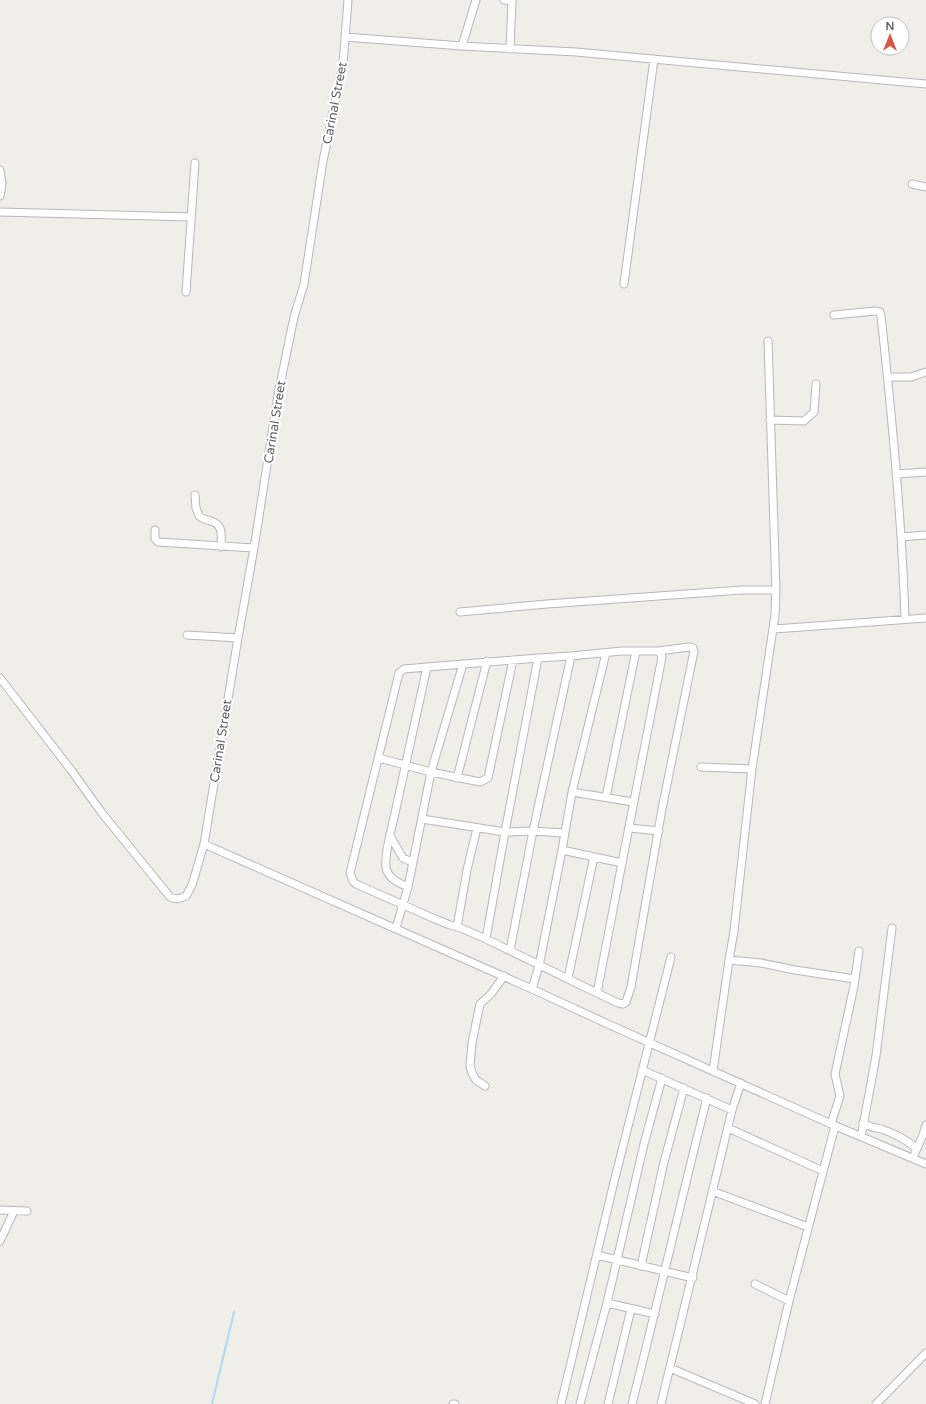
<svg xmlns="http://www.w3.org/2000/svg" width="926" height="1404" font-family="'Varela Round',sans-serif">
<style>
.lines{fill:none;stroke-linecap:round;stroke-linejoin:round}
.stream{stroke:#b3d7f6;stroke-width:2}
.minor-casing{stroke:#b5b8bb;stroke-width:9}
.minor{stroke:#fff;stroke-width:7}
.labels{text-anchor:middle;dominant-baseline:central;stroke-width:4;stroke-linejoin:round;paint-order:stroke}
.street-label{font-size:13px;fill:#606367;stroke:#fff}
</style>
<rect width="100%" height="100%" fill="#f0eee9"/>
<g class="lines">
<path class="stream" d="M 212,1404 L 234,1312"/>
<defs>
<path id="minor" d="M 504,0 L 512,1 L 510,49
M 345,37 L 462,46 L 576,52 L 926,84
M 462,46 L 476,0
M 0,170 L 2,184 L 0,196
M 912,184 L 926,187
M 0,212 L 191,217
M 624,284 L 654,59
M 186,292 L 195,163
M 834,315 L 875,311 L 880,312 L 881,316 C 892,416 902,518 905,619
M 888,377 L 911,377 L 926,372
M 770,420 L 804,421 L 814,412 L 816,384
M 896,474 L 926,472
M 195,495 L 196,508 L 199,516 C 203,519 206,520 211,521 C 224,525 221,536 221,547
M 155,530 L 155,539 L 158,542 L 254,548
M 901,537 L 926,535
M 460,612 L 547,604 L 742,590 L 776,590
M 774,629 L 926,618
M 187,635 L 238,638
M 571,656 L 622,651 L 659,651 L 662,657 L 622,863
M 463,664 L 431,772 L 480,782 L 488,778 L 513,660
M 427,667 L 404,669 L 399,673 L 350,873 L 353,881 L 356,884 L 435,919 L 450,925 L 461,928 L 486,939 L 597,993
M 0,678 L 71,770 L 102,813 L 170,897 C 176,900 180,899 186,896 L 192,885 L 204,844 L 532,989 L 610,1025 L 831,1124 L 926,1164
M 379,758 L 431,772 L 408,887 L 396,928
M 701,767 L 752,769
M 457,778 L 487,661
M 572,792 L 633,802
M 606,797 L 636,651
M 422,819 L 505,832 L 533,831 L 564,833
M 630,828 L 659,831
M 390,836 L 403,858 L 412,862
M 204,844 L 238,638 L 254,548 L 278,395 L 294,317 L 304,284 L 323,161 L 343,64 L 348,0
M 562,850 L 572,792 L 606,653
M 408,887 C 399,883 387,878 386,867 C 384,853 392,828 395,813 C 406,764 416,716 427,667 L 538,658
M 457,927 L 467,870 L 477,828
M 486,939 L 505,832 L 538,658 L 571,656 L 533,831 L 510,950
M 729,960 L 761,963 L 795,970 L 855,979
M 568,978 L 594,857
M 532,989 L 539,966 L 562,850 L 622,863 L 597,993 L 618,1003 L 623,1004 L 626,1002 L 631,987 L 662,809 L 694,651 L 693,648 L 689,647 L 659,651
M 642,1070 L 732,1110
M 713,1071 L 729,960 L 734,931 L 752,769 L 775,615 L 776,590 L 768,341
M 485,1086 L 476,1080 L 472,1073 L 470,1066 L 472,1043 L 480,1004 L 491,994 L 504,976
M 863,1123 C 871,1128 873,1127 881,1129 C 891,1132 910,1141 916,1149
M 831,1124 L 840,1096 L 835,1074 L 854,986 L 859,951
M 728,1128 L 823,1171
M 861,1137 L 876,1056 L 892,928
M 915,1153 L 923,1135 L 926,1125
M 712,1191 L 808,1227
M 0,1210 L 27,1211
M 0,1241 L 14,1211
M 597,1255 L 693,1278
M 641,1266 L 664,1162 L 684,1088
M 755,1284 L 789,1301
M 607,1303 L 655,1314
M 670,1368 L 755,1404
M 453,1404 L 455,1404
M 561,1404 L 614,1182 L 671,957
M 580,1404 L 607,1303 L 644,1144 L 662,1078
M 608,1404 L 631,1309
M 632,1404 C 658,1302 681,1200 707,1098
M 661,1404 L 732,1110 L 741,1083
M 765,1404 L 789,1301 L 835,1126
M 876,1404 L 926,1353"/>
</defs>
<use href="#minor" class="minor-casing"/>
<use href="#minor" class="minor"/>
</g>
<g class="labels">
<g class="street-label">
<text transform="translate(335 103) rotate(-79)">Carinal Street</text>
<text transform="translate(275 422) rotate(-81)">Carinal Street</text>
<text transform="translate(221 741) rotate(-81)">Carinal Street</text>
</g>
</g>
<g transform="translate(890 36)"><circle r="19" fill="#ffffff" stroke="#bfc1c2"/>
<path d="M0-3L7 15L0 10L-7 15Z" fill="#d65648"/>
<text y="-6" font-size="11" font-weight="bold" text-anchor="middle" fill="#606367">N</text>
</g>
</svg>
